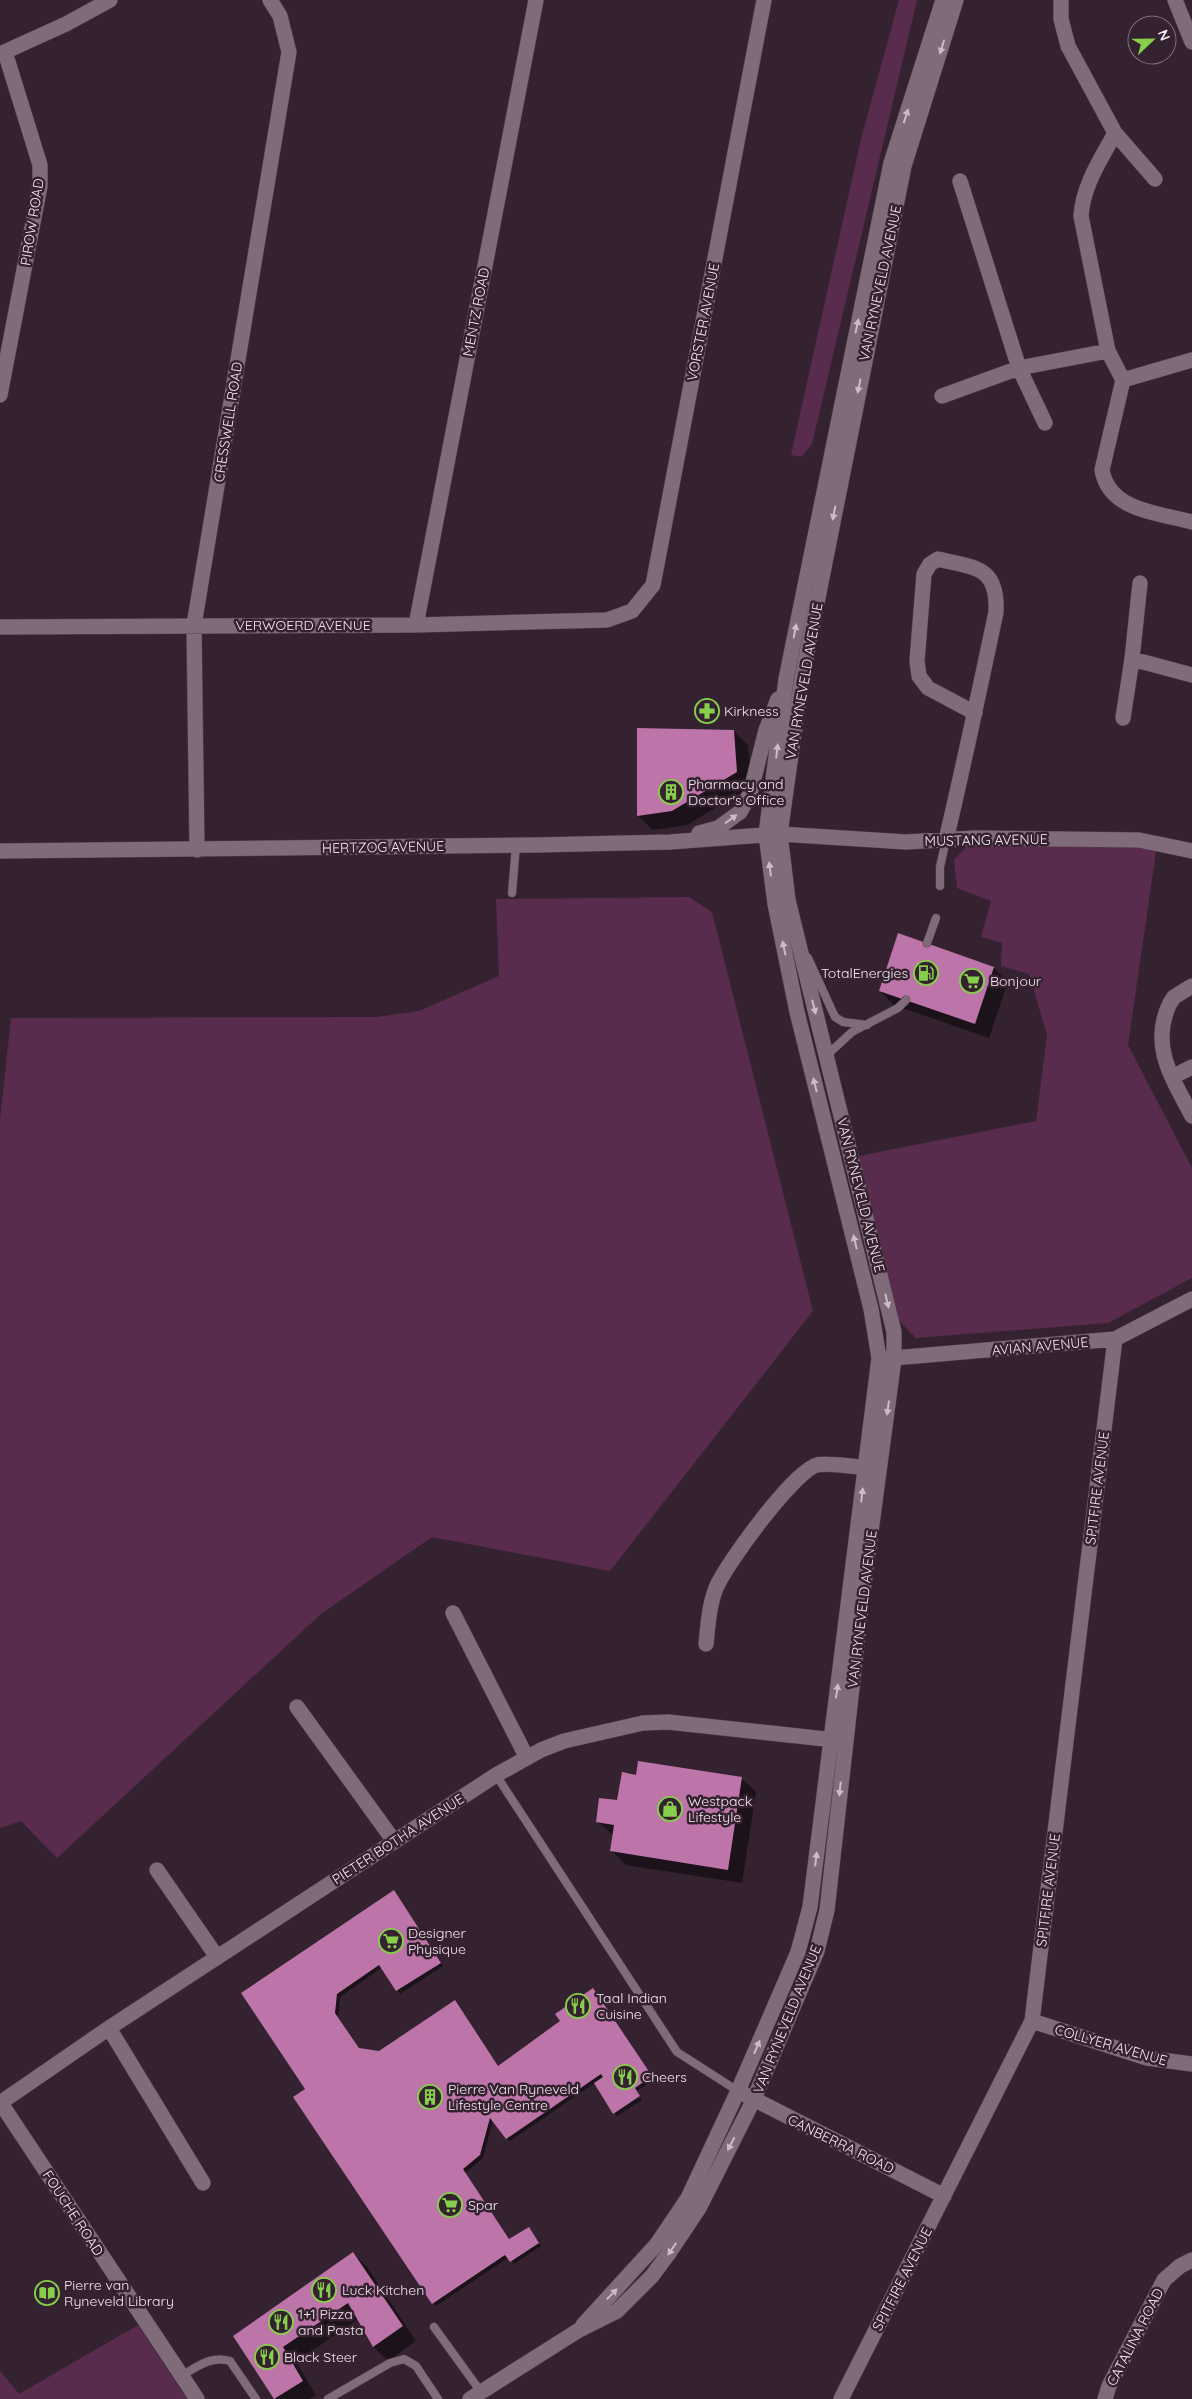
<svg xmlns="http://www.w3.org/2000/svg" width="1192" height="2399" font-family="Quicksand,sans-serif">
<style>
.green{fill:#592c4d}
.shadow{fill:#0007}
.building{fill:#bc74a9}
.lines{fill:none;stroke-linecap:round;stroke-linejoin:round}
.lane-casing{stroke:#50404c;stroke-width:9}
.street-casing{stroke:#50404c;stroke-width:16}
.secondary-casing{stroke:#50404c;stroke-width:16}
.lane{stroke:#806b7a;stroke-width:8}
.street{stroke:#806b7a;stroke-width:15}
.secondary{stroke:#806b7a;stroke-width:15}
.oneway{fill:#cbbcc6}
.labels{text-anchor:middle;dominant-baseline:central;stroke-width:5;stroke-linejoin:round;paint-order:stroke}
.street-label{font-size:14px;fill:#f4e7ef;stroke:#352230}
.poi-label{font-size:14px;fill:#f4e7ef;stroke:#352230;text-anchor:start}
</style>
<rect width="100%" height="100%" fill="#352230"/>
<path class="green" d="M 899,0 L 917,0 L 812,444 L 801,457 L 791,455 L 861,139 Z
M 975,838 L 1147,842 L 1156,852 L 1128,1045 L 1192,1168 L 1192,1278 L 1108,1323 L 916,1338 L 891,1313 L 859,1156 L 1036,1121 L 1047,1035 L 1029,974 L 1001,966 L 1002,943 L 981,937 L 991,901 L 957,888 L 954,860 Z
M 689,897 L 712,912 L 813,1311 L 610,1571 L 432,1537 L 321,1614 L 57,1858 L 21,1821 L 0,1828 L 0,1120 L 11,1018 L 376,1017 L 419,1011 L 499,976 L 496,899 Z
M 138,2325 L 187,2399 L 0,2399 L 0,2371 L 19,2394 Z"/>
<path class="shadow" d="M 734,731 L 748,745 L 751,786 L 687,825 L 653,830 L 638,816 Z
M 994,968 L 1008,982 L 989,1038 L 894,1005 L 880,991 Z
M 637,1776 L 741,1778 L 756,1792 L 742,1883 L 626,1865 L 612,1851 L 614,1836 L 597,1821 L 618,1802 Z
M 396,1894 L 443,1966 L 400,1994 L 383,1967 L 340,1997 L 338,2017 L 360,2049 L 499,2067 L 561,2022 L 596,1993 L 654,2080 L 637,2091 L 642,2100 L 617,2116 L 595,2083 L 510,2141 L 493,2120 L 483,2158 L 465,2173 L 510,2240 L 529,2229 L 541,2246 L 514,2264 L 509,2257 L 436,2306 L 307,2089 L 243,1994 Z
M 353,2253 L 367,2267 L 416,2341 L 388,2361 L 374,2347 L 358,2319 L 296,2362 L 316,2395 L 310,2399 L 276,2399 L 235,2336 Z"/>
<path class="building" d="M 637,728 L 734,730 L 737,772 L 672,811 L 637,816 Z
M 898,933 L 994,967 L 975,1024 L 879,991 Z
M 638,1761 L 742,1777 L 728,1870 L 610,1851 L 614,1825 L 596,1822 L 599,1798 L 617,1800 L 622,1772 L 636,1775 Z
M 394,1890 L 441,1963 L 396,1991 L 379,1965 L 337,1994 L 335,2013 L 359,2048 L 379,2051 L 455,2000 L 498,2066 L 560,2021 L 555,2014 L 593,1988 L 652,2076 L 635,2088 L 640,2096 L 613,2114 L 594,2083 L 603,2077 L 601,2074 L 506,2139 L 490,2118 L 480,2155 L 463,2169 L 509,2239 L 529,2227 L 539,2243 L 510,2262 L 505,2255 L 432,2304 L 293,2097 L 305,2089 L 241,1993 Z
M 353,2252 L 403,2326 L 373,2347 L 348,2303 L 283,2347 L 303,2381 L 274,2399 L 233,2336 Z"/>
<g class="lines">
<defs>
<path id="lane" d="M 940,886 L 940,867 L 946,840
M 512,893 L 516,845
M 927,943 L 936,918
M 808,958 L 835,1017 L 843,1022 L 867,1025
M 827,1055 L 852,1032 L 898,1008 L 906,1000
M 496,1775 L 677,2052 L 738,2091
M 434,2327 L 481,2392
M 181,2376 C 197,2367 211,2355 230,2361 L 256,2399
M 328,2399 L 390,2363 L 404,2359 L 416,2366 L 438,2399"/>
<path id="street" d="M 1061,0 L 1061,19 L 1068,46 L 1115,133 L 1155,179
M 1175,0 L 1192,42
M 0,54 L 66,24 L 110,0
M 1115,133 C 1101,159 1083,185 1081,216 L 1108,351 L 1123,380
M 960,181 L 1019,368 L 1108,351
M 1192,360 L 1123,380 L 1102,470 C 1109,511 1159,513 1192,522
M 0,395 L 40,186 L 40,165 L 5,52
M 942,396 L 1019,368 L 1045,423
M 416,625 L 536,0
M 0,627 L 416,625 L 607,620 L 632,611 L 653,585 L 764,0
M 1132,659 L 1192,675
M 1123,718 L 1132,659 L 1140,583
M 780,834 L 906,842 L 975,838 L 1139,840 L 1192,851
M 946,840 C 964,764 980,688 996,612 C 998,566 975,568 938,559 L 930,564 L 924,574 L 917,661 L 919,676 L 928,688 L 975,713
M 197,850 L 194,625 L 289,52 L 280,16 L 270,0
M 1192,986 L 1174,997 L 1170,1003 C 1149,1046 1173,1079 1192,1116
M 1172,1077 L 1192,1067
M 882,1359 L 1115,1339 L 1192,1299
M 453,1613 L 527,1758
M 706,1644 C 708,1625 709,1606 716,1588 C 726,1564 794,1471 817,1465 C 828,1462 864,1468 878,1469
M 297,1707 L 394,1841
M 157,1870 L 217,1957
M 1032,2021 L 1147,2058 L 1192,2064
M 109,2028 L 203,2183
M 738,2091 L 944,2196
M 0,2102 L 197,2399
M 0,2103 L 109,2028 L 496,1775 L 541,1750 L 564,1741 L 643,1723 L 668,1722 L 844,1741
M 841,2399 L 1032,2021 L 1115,1339
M 1105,2399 L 1109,2386 L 1164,2280 L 1180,2266 L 1192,2260"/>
<path id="secondary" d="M 699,833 L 718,828 L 740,812 L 750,794 L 766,730 L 778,699
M 0,851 L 536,845 L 670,842 L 776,834
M 583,2325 L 657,2244 L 688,2198 L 738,2091 L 798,1952 L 810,1907 L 879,1358 L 871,1309 L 797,1012 L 775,904 L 766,834 L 786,679 L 891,163 L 943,0
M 470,2399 L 579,2330 L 617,2311 L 652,2276 L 669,2253 L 699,2208 L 753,2101 L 817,1951 L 827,1910 L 862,1599 L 894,1359 L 894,1332 L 788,900 L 780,834 L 801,683 L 904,166 L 956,0"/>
</defs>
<use href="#lane" class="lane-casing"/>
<use href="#street" class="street-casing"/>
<use href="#secondary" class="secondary-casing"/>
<use href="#lane" class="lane"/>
<use href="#street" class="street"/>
<use href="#secondary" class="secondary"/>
</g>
<defs><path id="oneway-solid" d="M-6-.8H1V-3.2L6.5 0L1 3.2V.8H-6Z" transform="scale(1.25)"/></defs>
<g class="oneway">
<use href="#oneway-solid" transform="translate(942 47) rotate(107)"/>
<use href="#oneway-solid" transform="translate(906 116) rotate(-72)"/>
<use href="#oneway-solid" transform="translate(857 326) rotate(-78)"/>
<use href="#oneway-solid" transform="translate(859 386) rotate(102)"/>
<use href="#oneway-solid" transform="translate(834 513) rotate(101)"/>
<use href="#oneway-solid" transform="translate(795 631) rotate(-79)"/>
<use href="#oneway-solid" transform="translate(777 751) rotate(-83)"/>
<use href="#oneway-solid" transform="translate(731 819) rotate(-36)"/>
<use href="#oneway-solid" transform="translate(770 869) rotate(-97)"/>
<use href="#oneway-solid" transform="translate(784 948) rotate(-102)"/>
<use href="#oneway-solid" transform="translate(814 1007) rotate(76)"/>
<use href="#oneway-solid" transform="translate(815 1085) rotate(-104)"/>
<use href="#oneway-solid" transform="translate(855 1242) rotate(-104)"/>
<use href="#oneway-solid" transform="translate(887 1301) rotate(77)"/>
<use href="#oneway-solid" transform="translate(888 1408) rotate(98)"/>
<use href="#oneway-solid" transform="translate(862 1495) rotate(-83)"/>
<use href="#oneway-solid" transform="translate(837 1691) rotate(-82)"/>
<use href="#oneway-solid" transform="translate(840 1789) rotate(96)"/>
<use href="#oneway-solid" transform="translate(816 1859) rotate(-83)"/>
<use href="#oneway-solid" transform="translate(757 2047) rotate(-67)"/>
<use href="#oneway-solid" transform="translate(731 2144) rotate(117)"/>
<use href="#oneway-solid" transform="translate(672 2249) rotate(124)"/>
<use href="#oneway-solid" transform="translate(612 2294) rotate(-46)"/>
</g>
<defs>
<symbol id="pharmacy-ring" viewBox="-11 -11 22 22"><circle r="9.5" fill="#352230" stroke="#87cf4b" stroke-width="1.5"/><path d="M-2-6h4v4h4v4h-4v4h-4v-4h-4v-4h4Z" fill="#87cf4b"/></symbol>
<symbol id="building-ring" viewBox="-11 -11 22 22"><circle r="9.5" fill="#352230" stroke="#87cf4b" stroke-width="1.5"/><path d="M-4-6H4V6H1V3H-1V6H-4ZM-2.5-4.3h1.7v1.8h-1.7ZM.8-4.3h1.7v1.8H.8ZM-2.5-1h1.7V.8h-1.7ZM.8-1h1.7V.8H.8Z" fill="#87cf4b"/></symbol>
<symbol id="fuel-ring" viewBox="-11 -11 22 22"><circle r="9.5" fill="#352230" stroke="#87cf4b" stroke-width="1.5"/><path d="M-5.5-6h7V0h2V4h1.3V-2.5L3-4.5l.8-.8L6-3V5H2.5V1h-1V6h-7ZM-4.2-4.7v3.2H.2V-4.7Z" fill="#87cf4b"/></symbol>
<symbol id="supermarket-ring" viewBox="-11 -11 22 22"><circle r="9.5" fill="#352230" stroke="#87cf4b" stroke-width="1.5"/><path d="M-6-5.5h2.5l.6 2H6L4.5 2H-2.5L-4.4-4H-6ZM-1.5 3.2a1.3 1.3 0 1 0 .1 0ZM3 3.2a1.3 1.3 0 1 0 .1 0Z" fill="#87cf4b"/></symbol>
<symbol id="shop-ring" viewBox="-11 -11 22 22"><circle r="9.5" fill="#352230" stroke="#87cf4b" stroke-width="1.5"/><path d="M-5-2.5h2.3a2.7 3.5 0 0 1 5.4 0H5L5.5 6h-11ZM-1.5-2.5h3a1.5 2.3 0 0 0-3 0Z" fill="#87cf4b"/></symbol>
<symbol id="restaurant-ring" viewBox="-11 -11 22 22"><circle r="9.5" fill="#352230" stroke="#87cf4b" stroke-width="1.5"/><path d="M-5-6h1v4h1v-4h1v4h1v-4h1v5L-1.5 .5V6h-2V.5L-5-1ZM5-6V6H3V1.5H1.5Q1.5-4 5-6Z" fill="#87cf4b"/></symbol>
<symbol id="library-ring" viewBox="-11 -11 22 22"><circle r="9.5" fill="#352230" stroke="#87cf4b" stroke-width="1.5"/><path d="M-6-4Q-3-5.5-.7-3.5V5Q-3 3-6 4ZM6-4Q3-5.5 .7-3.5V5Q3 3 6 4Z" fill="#87cf4b"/></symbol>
</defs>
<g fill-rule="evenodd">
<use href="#pharmacy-ring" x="693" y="697" width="28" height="28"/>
<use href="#building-ring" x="657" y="778" width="28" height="28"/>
<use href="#fuel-ring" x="912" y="959" width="28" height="28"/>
<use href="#supermarket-ring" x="958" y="967" width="28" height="28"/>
<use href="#shop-ring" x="656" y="1795" width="28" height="28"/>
<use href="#supermarket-ring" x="377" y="1927" width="28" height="28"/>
<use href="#restaurant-ring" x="564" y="1992" width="28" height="28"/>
<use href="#restaurant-ring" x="611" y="2063" width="28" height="28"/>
<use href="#building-ring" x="416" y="2083" width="28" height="28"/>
<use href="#supermarket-ring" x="436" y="2191" width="28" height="28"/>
<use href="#restaurant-ring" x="310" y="2276" width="28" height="28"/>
<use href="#library-ring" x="33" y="2279" width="28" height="28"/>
<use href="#restaurant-ring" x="267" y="2308" width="28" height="28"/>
<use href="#restaurant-ring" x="253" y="2343" width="28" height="28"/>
</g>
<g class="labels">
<g class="street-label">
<text transform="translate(32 222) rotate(-81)">PIROW ROAD</text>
<text transform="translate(880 283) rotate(-78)">VAN RYNEVELD AVENUE</text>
<text transform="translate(476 312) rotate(-79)">MENTZ ROAD</text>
<text transform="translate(703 322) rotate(-79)">VORSTER AVENUE</text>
<text transform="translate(228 422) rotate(-81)">CRESSWELL ROAD</text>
<text x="303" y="625">VERWOERD AVENUE</text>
<text transform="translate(804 681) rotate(-80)">VAN RYNEVELD AVENUE</text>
<text transform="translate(986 840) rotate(-1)">MUSTANG AVENUE</text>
<text transform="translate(383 847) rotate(-1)">HERTZOG AVENUE</text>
<text transform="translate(861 1195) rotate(76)">VAN RYNEVELD AVENUE</text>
<text transform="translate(1040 1346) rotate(-5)">AVIAN AVENUE</text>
<text transform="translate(1097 1488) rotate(-83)">SPITFIRE AVENUE</text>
<text transform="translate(862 1609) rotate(-83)">VAN RYNEVELD AVENUE</text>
<text transform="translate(398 1839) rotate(-33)">PIETER BOTHA AVENUE</text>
<text transform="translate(1048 1890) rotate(-83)">SPITFIRE AVENUE</text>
<text transform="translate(787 2019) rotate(-68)">VAN RYNEVELD AVENUE</text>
<text transform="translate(1111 2045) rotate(16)">COLLYER AVENUE</text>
<text transform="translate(841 2144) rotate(26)">CANBERRA ROAD</text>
<text transform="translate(73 2213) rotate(57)">FOUCHE ROAD</text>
<text transform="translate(902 2279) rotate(-63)">SPITFIRE AVENUE</text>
<text transform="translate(1135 2337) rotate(-63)">CATALINA ROAD</text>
</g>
<g class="poi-label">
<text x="724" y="711">Kirkness</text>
<text x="688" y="784">Pharmacy and<tspan x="688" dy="16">Doctor's Office</tspan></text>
<text x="908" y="973" text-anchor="end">TotalEnergies</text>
<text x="990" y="981">Bonjour</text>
<text x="688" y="1801">Westpack<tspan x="688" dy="16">Lifestyle</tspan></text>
<text x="408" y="1933">Designer<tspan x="408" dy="16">Physique</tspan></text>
<text x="596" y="1998">Taal Indian<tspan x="596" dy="16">Cuisine</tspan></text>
<text x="642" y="2077">Cheers</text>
<text x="448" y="2089">Pierre Van Ryneveld<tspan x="448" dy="16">Lifestyle Centre</tspan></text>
<text x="468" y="2205">Spar</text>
<text x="64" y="2285">Pierre van<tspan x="64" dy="16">Ryneveld Library</tspan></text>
<text x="342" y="2290">Luck Kitchen</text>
<text x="298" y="2314">1+1 Pizza<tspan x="298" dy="16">and Pasta</tspan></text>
<text x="284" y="2357">Black Steer</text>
</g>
</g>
<g transform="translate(1152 40) rotate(68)"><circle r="24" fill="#352230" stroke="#81717c"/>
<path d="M0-4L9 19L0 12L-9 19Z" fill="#87cf4b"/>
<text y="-8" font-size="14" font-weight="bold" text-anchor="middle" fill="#f4e7ef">N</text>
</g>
</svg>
